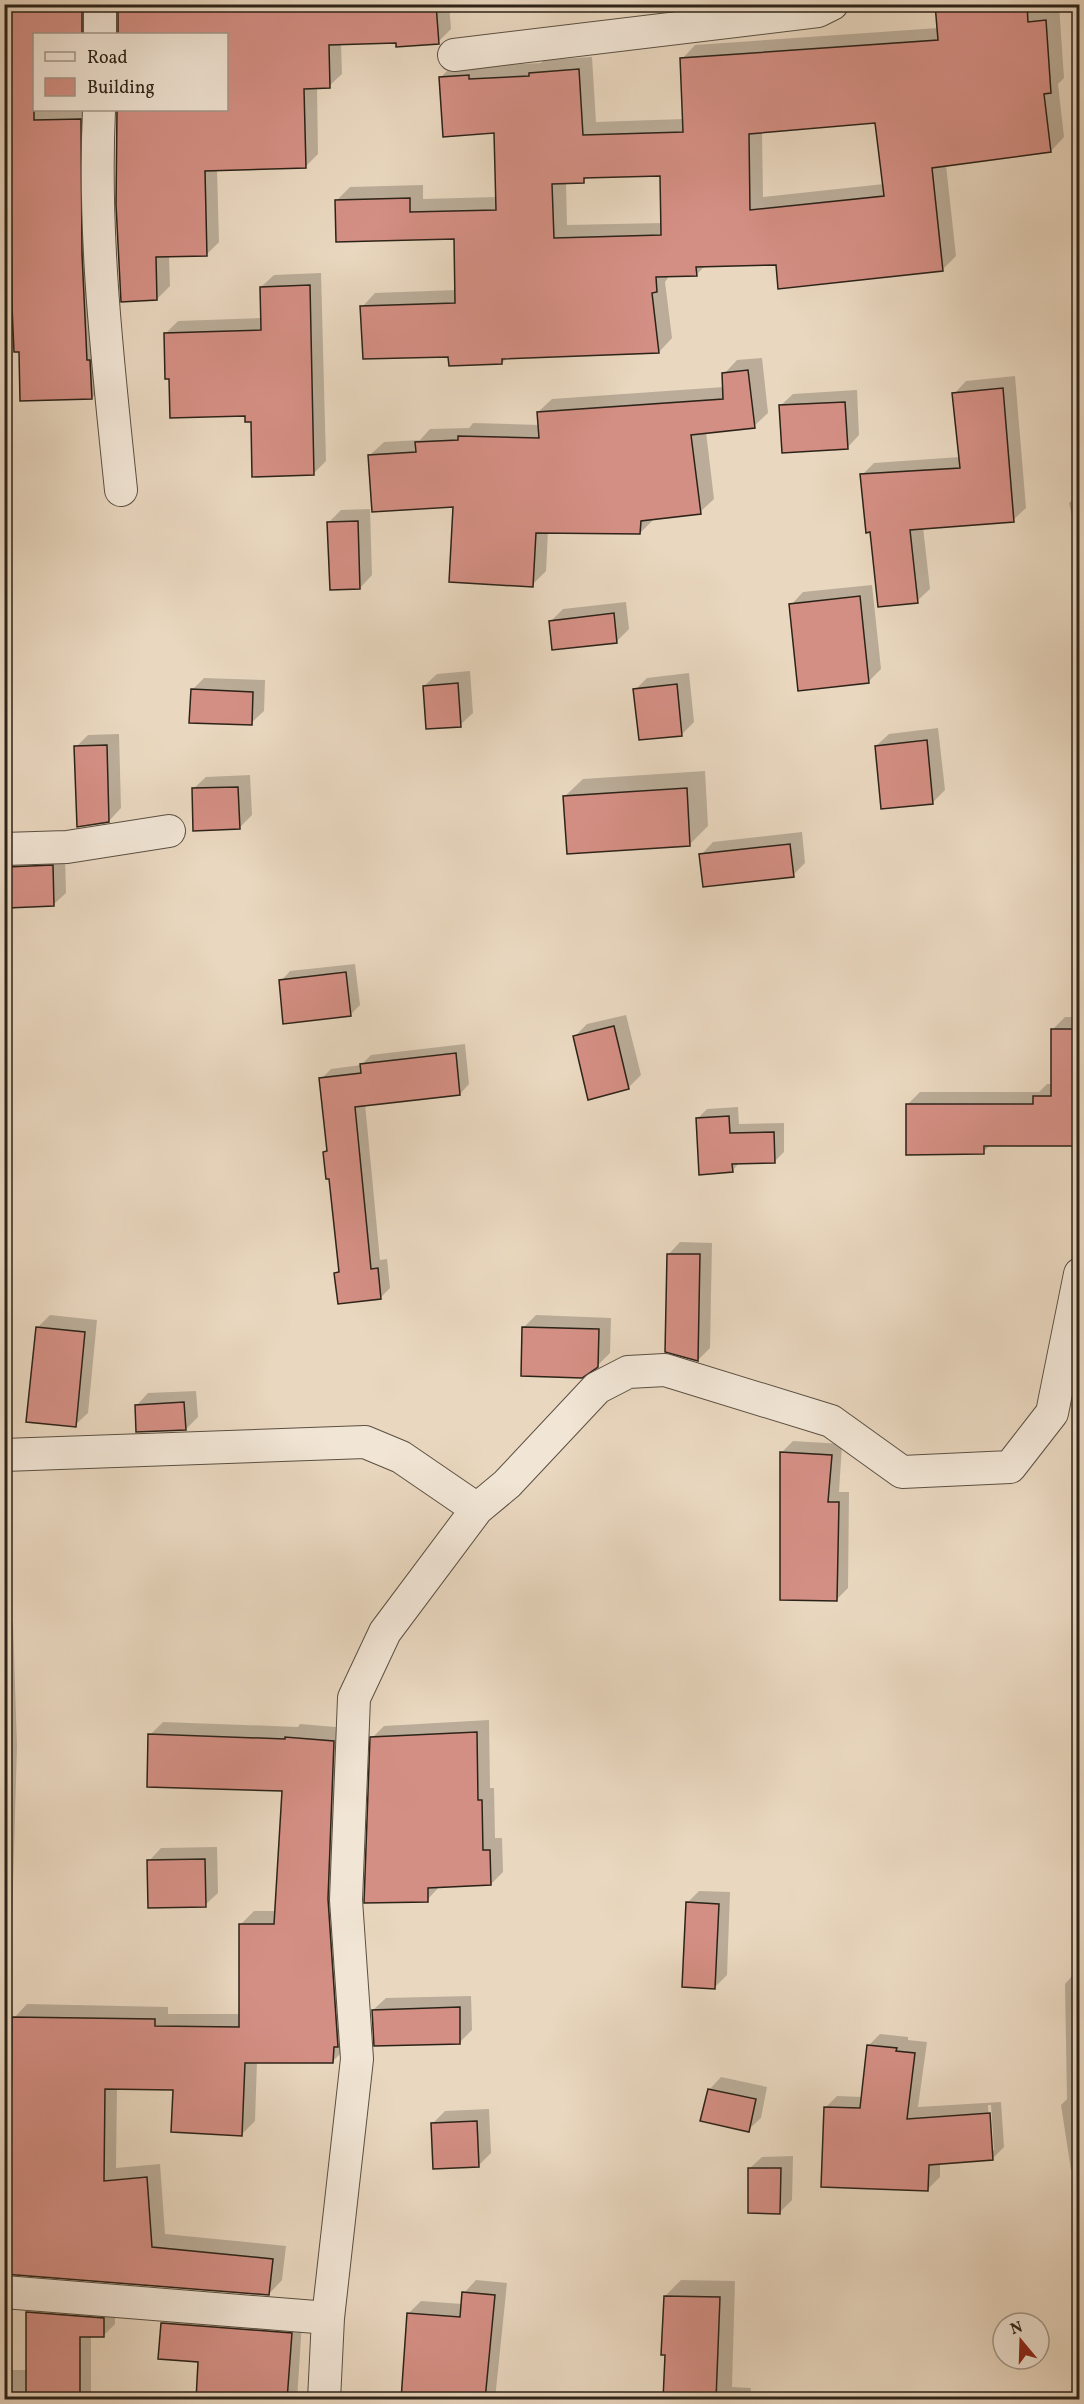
<svg xmlns="http://www.w3.org/2000/svg" width="1084" height="2404" font-family="Vollkorn,serif">
<style>
.shadow{fill:#0003;fill-rule:evenodd}
.building{fill:#d48f84;stroke:#2c2318;stroke-width:1.5;fill-rule:evenodd}
.lines{fill:none;stroke-linecap:round;stroke-linejoin:round}
.minor-casing{stroke:#5b5042;stroke-width:34}
.minor{stroke:#f1e5d5;stroke-width:32}
</style>
<rect width="100%" height="100%" fill="#e9d7bf"/>
<filter id="stains"><feTurbulence type="fractalNoise" baseFrequency=".00333" numOctaves="4"/><feColorMatrix values="0 0 0 0 .2 0 0 0 0 .09 0 0 0 0 .02 0 0 0 .5 -.17"/></filter>
<radialGradient id="worn" r=".72"><stop offset=".6" stop-color="#630" stop-opacity="0"/><stop offset="1" stop-color="#630" stop-opacity=".3"/></radialGradient>
<path class="shadow" d="M 4,4 L 94,4 L 101,34 L 34,34 L 34,110 L 93,110 L 105,385 L 92,398 L 15,337 L 4,337 L 4,242 L 13,242 L 12,185 L 4,186 Z
M 122,4 L 449,4 L 451,29 L 438,42 L 341,43 L 342,74 L 329,86 L 317,87 L 318,154 L 305,167 L 217,169 L 219,242 L 206,255 L 169,256 L 170,286 L 157,299 L 118,205 L 118,110 L 226,110 L 226,34 L 118,34 L 119,7 Z
M 636,4 L 695,4 L 636,13 Z
M 936,4 L 1059,4 L 1064,78 L 1058,84 L 1064,137 L 1051,151 L 946,165 L 956,256 L 942,270 L 777,263 L 705,266 L 696,275 L 670,275 L 665,282 L 672,338 L 659,352 L 507,358 L 502,363 L 450,356 L 362,307 L 375,293 L 456,290 L 455,238 L 336,201 L 350,187 L 423,185 L 423,199 L 497,197 L 495,132 L 441,77 L 454,64 L 482,66 L 541,63 L 544,60 L 592,57 L 596,122 L 684,119 L 682,59 L 695,45 L 938,28 ZM 876,122 L 884,184 L 763,197 L 762,131 ZM 661,175 L 663,223 L 567,225 L 566,182 L 583,181 L 588,177 Z
M 321,273 L 326,461 L 314,473 L 246,415 L 170,377 L 165,334 L 178,321 L 262,318 L 261,287 L 274,275 Z
M 762,358 L 768,413 L 754,426 L 706,432 L 714,499 L 700,512 L 654,519 L 640,533 L 548,531 L 546,571 L 532,585 L 455,505 L 370,455 L 384,442 L 420,440 L 430,429 L 469,428 L 473,423 L 539,425 L 538,412 L 552,399 L 724,387 L 724,374 L 737,360 Z
M 1015,376 L 1026,508 L 1013,520 L 923,527 L 930,589 L 917,601 L 871,531 L 862,475 L 874,463 L 960,457 L 954,394 L 966,381 Z
M 857,390 L 859,435 L 847,448 L 780,406 L 793,394 Z
M 1080,493 L 1080,551 L 1069,503 Z
M 370,509 L 372,575 L 360,588 L 328,523 L 341,510 Z
M 872,585 L 881,669 L 868,682 L 791,605 L 803,592 Z
M 626,602 L 629,629 L 617,641 L 551,621 L 563,609 Z
M 470,671 L 473,713 L 460,725 L 424,686 L 437,674 Z
M 689,673 L 694,722 L 682,734 L 635,690 L 647,678 Z
M 204,678 L 265,680 L 264,711 L 251,723 L 192,690 Z
M 938,728 L 945,790 L 933,802 L 876,746 L 889,734 Z
M 119,734 L 121,808 L 109,821 L 76,747 L 88,735 Z
M 705,771 L 708,826 L 690,844 L 564,797 L 583,779 Z
M 250,775 L 252,815 L 239,828 L 193,789 L 206,777 Z
M 802,832 L 805,863 L 793,875 L 701,855 L 713,842 Z
M 4,854 L 65,854 L 66,893 L 53,905 L 4,907 Z
M 355,964 L 360,1005 L 350,1015 L 281,981 L 290,971 Z
M 626,1015 L 641,1075 L 628,1088 L 574,1037 L 587,1024 Z
M 1065,1017 L 1080,1017 L 1080,1145 L 991,1145 L 983,1152 L 907,1105 L 920,1092 L 1039,1092 L 1047,1084 L 1052,1084 L 1052,1030 Z
M 465,1044 L 469,1084 L 460,1094 L 365,1104 L 380,1260 L 387,1259 L 390,1288 L 380,1298 L 336,1273 L 340,1269 L 330,1177 L 324,1152 L 328,1148 L 321,1079 L 331,1069 L 361,1065 L 371,1055 Z
M 738,1107 L 739,1124 L 784,1123 L 784,1152 L 774,1162 L 740,1162 L 732,1171 L 697,1119 L 707,1109 Z
M 680,1242 L 712,1243 L 710,1348 L 698,1360 L 667,1351 L 668,1255 Z
M 50,1315 L 97,1320 L 88,1413 L 75,1425 L 38,1327 Z
M 536,1315 L 611,1318 L 610,1353 L 597,1366 L 523,1328 Z
M 196,1391 L 198,1417 L 186,1429 L 136,1406 L 148,1393 Z
M 793,1441 L 842,1444 L 839,1492 L 849,1492 L 848,1588 L 837,1599 L 782,1452 Z
M 4,1623 L 13,1623 L 17,1746 L 10,1988 L 4,1993 Z
M 489,1720 L 490,1788 L 494,1788 L 495,1838 L 502,1838 L 503,1872 L 491,1884 L 440,1886 L 427,1900 L 372,1738 L 384,1726 Z
M 163,1722 L 298,1727 L 300,1724 L 347,1728 L 346,2048 L 333,2061 L 257,2061 L 255,2121 L 242,2134 L 175,2088 L 117,2088 L 116,2168 L 160,2164 L 165,2234 L 286,2246 L 282,2280 L 269,2294 L 4,2273 L 4,2214 L 11,2214 L 14,2018 L 27,2004 L 168,2007 L 168,2014 L 240,2014 L 241,1924 L 254,1911 L 276,1911 L 284,1790 L 150,1735 Z
M 217,1847 L 218,1893 L 205,1905 L 149,1861 L 161,1848 Z
M 699,1891 L 730,1892 L 727,1975 L 715,1987 L 687,1903 Z
M 1080,1929 L 1080,2169 L 1071,2170 L 1061,2105 L 1067,2099 L 1065,1984 L 1074,1974 L 1073,1935 Z
M 471,1996 L 472,2030 L 460,2042 L 373,2010 L 386,1998 Z
M 880,2034 L 908,2037 L 908,2040 L 927,2042 L 918,2107 L 1001,2102 L 1004,2147 L 992,2159 L 940,2162 L 940,2177 L 928,2189 L 825,2108 L 837,2096 L 863,2097 L 868,2046 ZM 988,2105 L 991,2105 L 994,2150 L 991,2150 Z
M 721,2077 L 767,2087 L 761,2118 L 748,2130 L 709,2090 Z
M 489,2109 L 491,2153 L 479,2165 L 432,2124 L 445,2111 Z
M 793,2156 L 792,2200 L 780,2212 L 749,2169 L 762,2157 Z
M 476,2280 L 507,2283 L 495,2399 L 497,2400 L 402,2400 L 408,2314 L 421,2301 L 462,2304 L 464,2293 Z
M 681,2280 L 735,2281 L 732,2387 L 751,2388 L 750,2400 L 664,2400 L 667,2353 L 665,2296 Z
M 39,2301 L 115,2307 L 115,2324 L 103,2336 L 91,2336 L 91,2400 L 4,2400 L 4,2370 L 27,2370 L 27,2312 Z
M 173,2312 L 302,2322 L 297,2400 L 197,2400 L 200,2361 L 162,2323 Z"/>
<path class="building" d="M 4,4 L 82,4 L 82,34 L 34,34 L 34,120 L 81,119 L 82,254 L 87,360 L 90,360 L 92,399 L 20,401 L 19,352 L 14,352 L 12,307 L 11,176 L 4,176 Z
M 183,4 L 436,4 L 439,44 L 396,47 L 396,43 L 329,45 L 330,88 L 304,89 L 306,168 L 205,171 L 207,256 L 156,257 L 157,300 L 121,302 L 116,205 L 117,110 L 226,110 L 226,34 L 118,34 L 118,6 Z
M 935,4 L 1027,4 L 1028,22 L 1046,20 L 1051,93 L 1044,94 L 1051,152 L 932,168 L 943,271 L 778,289 L 776,265 L 696,267 L 697,276 L 656,277 L 657,292 L 652,293 L 659,353 L 502,359 L 502,364 L 449,366 L 448,357 L 363,359 L 360,306 L 455,303 L 454,239 L 336,242 L 335,200 L 410,198 L 410,212 L 496,210 L 494,133 L 443,137 L 439,77 L 469,75 L 469,79 L 529,76 L 529,73 L 579,69 L 583,135 L 683,132 L 680,58 L 938,40 ZM 875,123 L 884,196 L 750,210 L 749,134 ZM 660,176 L 661,235 L 554,238 L 552,184 L 584,183 L 584,178 Z
M 310,285 L 314,475 L 252,477 L 251,422 L 245,422 L 245,416 L 170,418 L 169,379 L 165,379 L 164,333 L 261,330 L 260,287 Z
M 748,370 L 755,428 L 691,435 L 701,514 L 641,521 L 640,534 L 536,533 L 533,587 L 449,582 L 453,507 L 372,512 L 368,455 L 416,452 L 415,442 L 458,440 L 458,436 L 539,438 L 537,412 L 723,399 L 722,373 Z
M 1003,388 L 1014,522 L 910,530 L 918,603 L 878,607 L 870,532 L 866,533 L 860,474 L 960,468 L 952,393 Z
M 845,402 L 848,449 L 782,453 L 779,405 Z
M 358,521 L 360,589 L 330,590 L 327,522 Z
M 860,596 L 869,683 L 798,691 L 789,604 Z
M 614,613 L 617,643 L 552,650 L 549,621 Z
M 458,683 L 461,727 L 426,729 L 423,686 Z
M 677,684 L 682,736 L 639,740 L 633,689 Z
M 191,689 L 253,692 L 252,725 L 189,723 Z
M 927,740 L 933,804 L 881,809 L 875,746 Z
M 107,745 L 109,822 L 77,827 L 74,746 Z
M 238,787 L 240,829 L 193,831 L 192,788 Z
M 687,788 L 690,846 L 567,854 L 563,796 Z
M 790,844 L 794,877 L 703,887 L 699,854 Z
M 53,865 L 54,906 L 8,908 L 7,867 Z
M 346,972 L 351,1016 L 283,1024 L 279,980 Z
M 614,1026 L 629,1089 L 588,1100 L 573,1036 Z
M 1051,1029 L 1080,1029 L 1080,1146 L 984,1146 L 984,1154 L 906,1155 L 906,1104 L 1033,1104 L 1033,1096 L 1051,1096 Z
M 456,1053 L 460,1095 L 355,1107 L 371,1269 L 378,1268 L 381,1299 L 338,1304 L 334,1273 L 339,1272 L 329,1179 L 326,1179 L 323,1152 L 327,1151 L 319,1078 L 361,1073 L 360,1064 Z
M 729,1116 L 730,1133 L 774,1132 L 775,1163 L 732,1164 L 733,1172 L 699,1175 L 696,1118 Z
M 667,1254 L 700,1254 L 698,1361 L 665,1352 Z
M 36,1327 L 85,1332 L 76,1427 L 26,1422 Z
M 522,1327 L 599,1329 L 598,1367 L 582,1378 L 521,1376 Z
M 184,1402 L 186,1430 L 136,1432 L 135,1405 Z
M 780,1452 L 832,1455 L 828,1502 L 839,1502 L 837,1601 L 780,1600 Z
M 477,1732 L 478,1800 L 482,1800 L 483,1850 L 490,1850 L 491,1885 L 428,1888 L 428,1902 L 364,1903 L 370,1737 Z
M 148,1734 L 285,1739 L 285,1737 L 334,1741 L 328,1899 L 338,2047 L 334,2047 L 333,2063 L 245,2063 L 242,2136 L 171,2132 L 173,2090 L 105,2089 L 104,2181 L 147,2177 L 152,2247 L 273,2259 L 269,2295 L 4,2274 L 4,2227 L 10,2227 L 12,2017 L 155,2019 L 155,2026 L 239,2027 L 239,1924 L 274,1924 L 282,1791 L 147,1787 Z
M 205,1859 L 206,1907 L 148,1908 L 147,1860 Z
M 686,1902 L 719,1904 L 715,1989 L 682,1987 Z
M 460,2007 L 460,2044 L 374,2046 L 372,2010 Z
M 867,2045 L 897,2048 L 896,2051 L 915,2053 L 907,2119 L 990,2113 L 993,2160 L 929,2165 L 928,2191 L 821,2187 L 824,2107 L 860,2108 Z
M 708,2089 L 756,2099 L 749,2132 L 700,2121 Z
M 477,2121 L 479,2167 L 433,2169 L 431,2123 Z
M 748,2168 L 781,2168 L 780,2214 L 748,2213 Z
M 462,2292 L 495,2295 L 485,2400 L 401,2400 L 407,2313 L 460,2317 Z
M 664,2296 L 720,2297 L 716,2400 L 663,2400 L 665,2355 L 661,2355 Z
M 26,2312 L 104,2318 L 104,2337 L 80,2337 L 80,2400 L 26,2400 Z
M 161,2323 L 292,2333 L 287,2400 L 196,2400 L 198,2362 L 158,2359 Z"/>
<g class="lines">
<defs>
<path id="minor" d="M 100,4 L 100,34
M 454,55 L 818,11 L 832,4
M 99,110 C 93,237 108,363 121,490
M 4,849 L 67,847 L 169,831
M 4,1455 L 365,1442 L 401,1457 L 477,1509 L 507,1484 L 597,1388 L 628,1372 L 665,1370 L 831,1421 L 902,1472 L 1010,1467 L 1052,1413 L 1080,1274
M 4,2292 L 328,2318
M 324,2400 L 328,2318 L 357,2059 L 346,1900 L 354,1698 L 385,1632 L 477,1509"/>
</defs>
<use href="#minor" class="minor-casing"/>
<use href="#minor" class="minor"/>
</g>
<rect width="1084" height="2404" fill="none" stroke="#e9d7bf" stroke-width="24"/>
<rect x="6" y="6" width="1072" height="2392" fill="none" stroke="#2c2318" stroke-width="3"/>
<rect x="12" y="12" width="1060" height="2380" fill="none" stroke="#2c2318" stroke-width="1.5"/>
<rect x="33" y="33" width="195" height="78" fill="#f1e5d5" stroke="#a29789" stroke-width="1.5"/>
<rect x="45" y="52" width="30" height="9" fill="#f1e5d5" stroke="#a29789" stroke-width="1.5"/>
<text x="87" y="63" font-size="18" fill="#2c2318">Road</text>
<rect x="45" y="78" width="30" height="18" fill="#d48f84" stroke="#a29789" stroke-width="1.5"/>
<text x="87" y="93" font-size="18" fill="#2c2318">Building</text>
<g transform="translate(1021 2341) rotate(341)"><circle r="28" fill="#f1e5d5" stroke="#a29789" stroke-width="1.5"/>
<path d="M0-4.5L10 22L0 15L-10 22Z" fill="#8f2418"/>
<text y="-9" font-size="16" font-weight="bold" text-anchor="middle" fill="#2c2318">N</text>
</g>
<rect width="100%" height="100%" filter="url(#stains)"/>
<rect width="100%" height="100%" fill="url(#worn)"/>
</svg>
